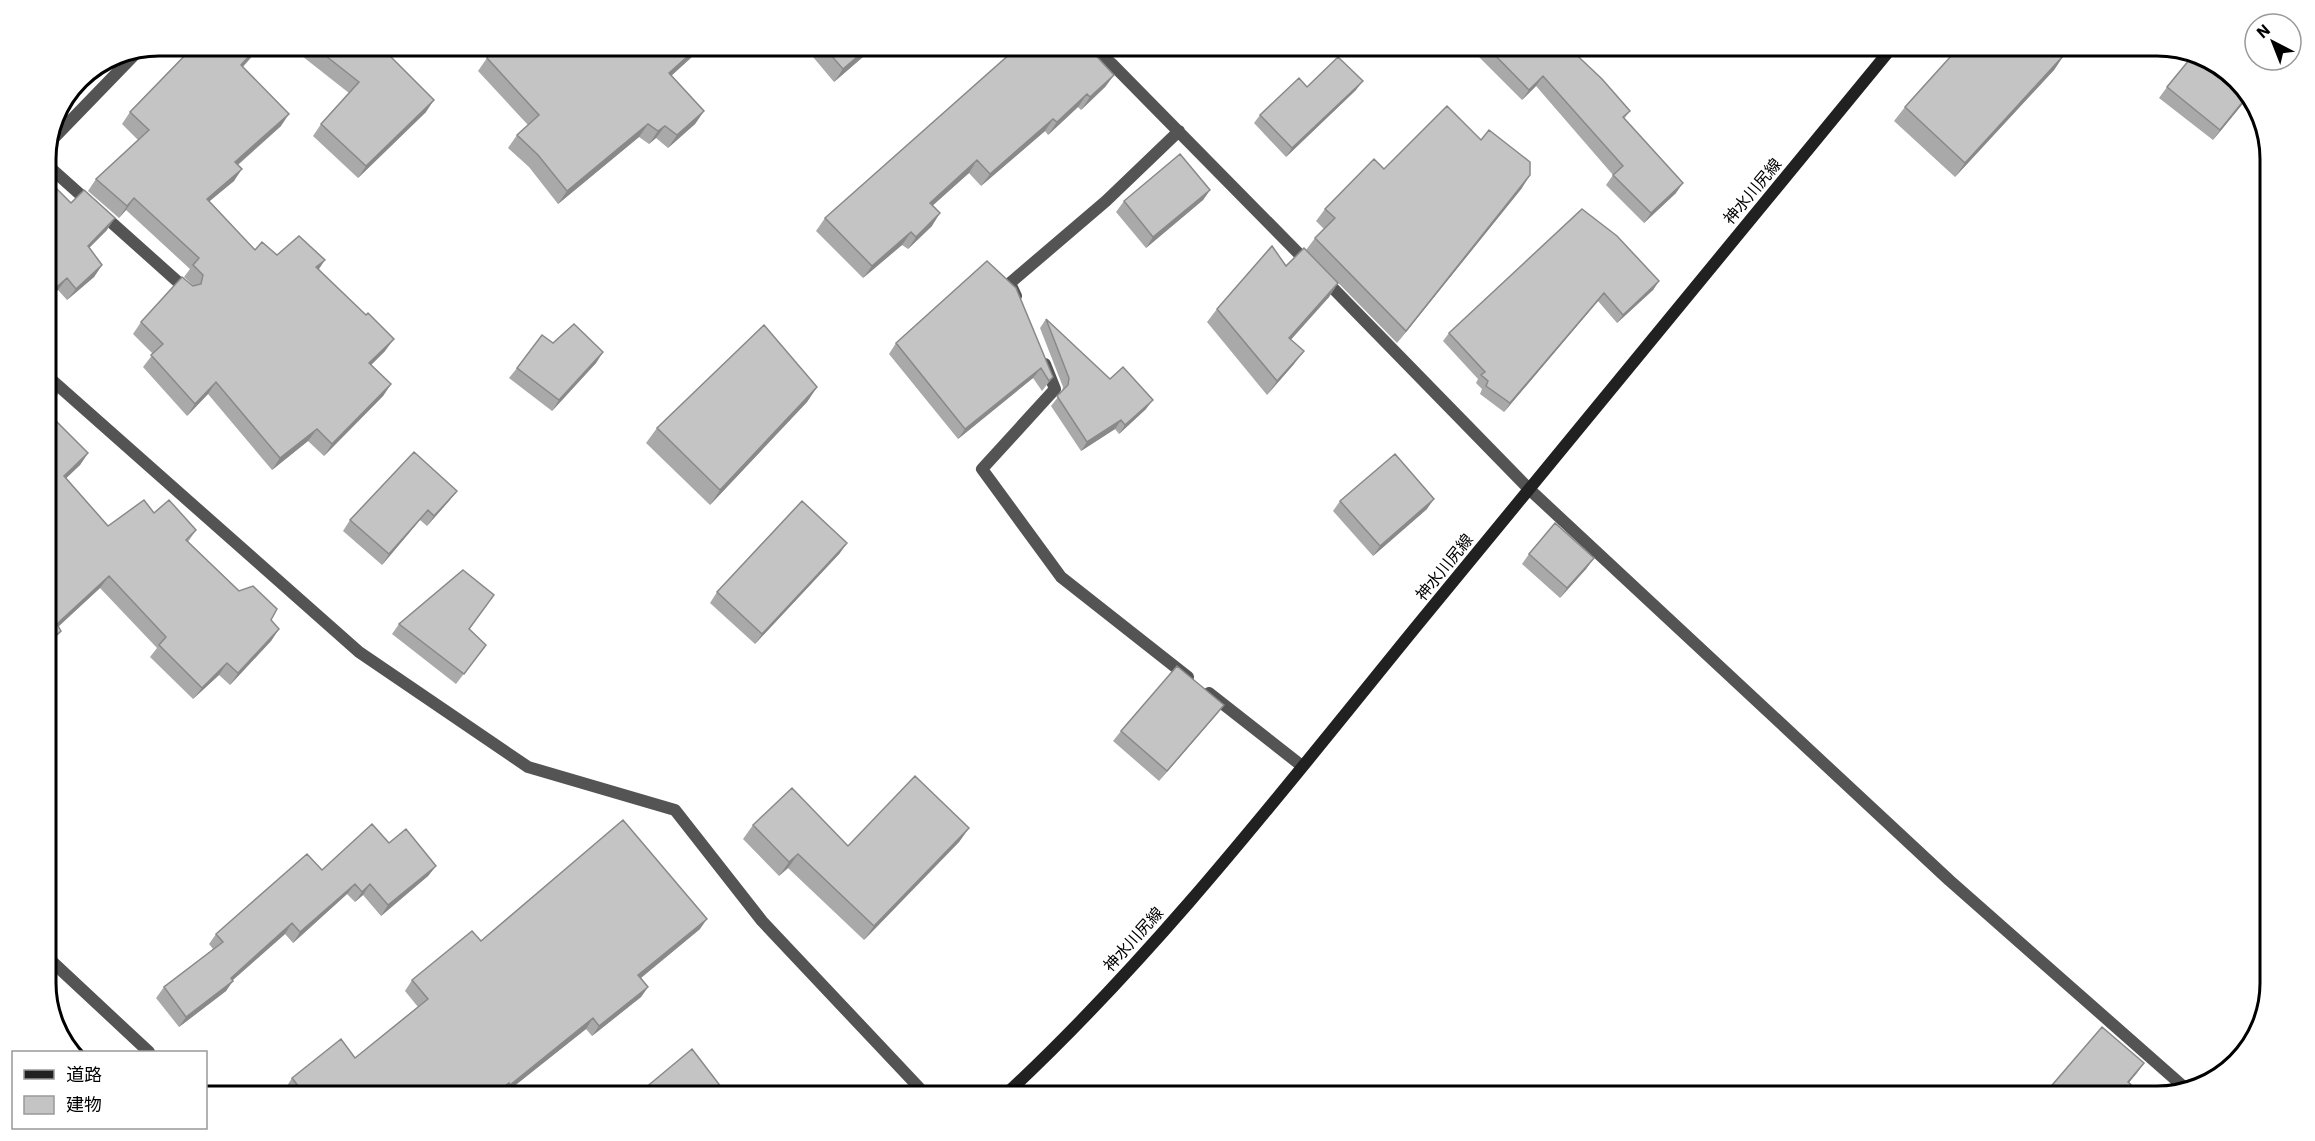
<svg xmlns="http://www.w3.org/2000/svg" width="2315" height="1141" font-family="'IBM Plex Sans','Noto Sans JP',sans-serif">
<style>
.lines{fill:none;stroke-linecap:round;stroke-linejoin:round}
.street{stroke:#545454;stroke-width:12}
.secondary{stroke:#212121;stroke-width:12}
.wall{fill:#a9a9a9}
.shaded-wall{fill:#898989}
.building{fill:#c4c4c4;stroke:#898989;stroke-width:1.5}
.labels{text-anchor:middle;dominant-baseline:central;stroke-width:4.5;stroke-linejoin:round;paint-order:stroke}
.street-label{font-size:16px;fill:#000;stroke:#fff}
.rim{fill:none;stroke:#000;stroke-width:3}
</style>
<rect width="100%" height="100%" fill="#fff"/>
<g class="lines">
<path class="street" d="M 1088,45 L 1112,64 L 1309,264
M 48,144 L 141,48
M 45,163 L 187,290
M 1323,278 L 1529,489 L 1949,880 L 2185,1088
M 1016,296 L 1010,283 L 1106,201 L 1179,131
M 1045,364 L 1055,389 L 982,469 L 1061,577 L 1188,677
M 45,374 L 359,652 L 528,767 L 675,810 L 762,921 L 927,1096
M 1209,693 L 1302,766
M 45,955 L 149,1052"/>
<path class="secondary" d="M 1004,1096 C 1156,955 1284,789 1415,628 C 1574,433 1734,239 1894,45"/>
</g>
<path class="wall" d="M 195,45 L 262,45 L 243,67 L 281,126 L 238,165 L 234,181 L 209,201 L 255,250 L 277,255 L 318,270 L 385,351 L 371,365 L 391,384 L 383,396 L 324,456 L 308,441 L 272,470 L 208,394 L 187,416 L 143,367 L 153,354 L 133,334 L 141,322 L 194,286 L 184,277 L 190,269 L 126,210 L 119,218 L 88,191 L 96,179 L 138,140 L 122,124 L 130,112 Z
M 288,45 L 379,45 L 426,112 L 358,178 L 313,136 L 321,124 L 349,93 Z
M 705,45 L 671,76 L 704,111 L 695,124 L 668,148 L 656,138 L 649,144 L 639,137 L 558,204 L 529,167 L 508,148 L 517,135 L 528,125 L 478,71 L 487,58 Z
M 803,45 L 871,45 L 864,56 L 834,82 Z
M 1442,45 L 1457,45 L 1449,52 Z
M 1467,45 L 1566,45 L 1630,111 L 1624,119 L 1676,193 L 1644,223 L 1606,185 L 1613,175 L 1536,86 L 1522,100 Z
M 2064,55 L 2054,70 L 1955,177 L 1894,121 L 1905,107 Z
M 1114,75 L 1105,87 L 1081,110 L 1078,107 L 1048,135 L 1045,131 L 981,186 L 969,173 L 932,206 L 932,226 L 908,249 L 902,245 L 863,278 L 816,231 L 825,218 Z
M 1307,87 L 1356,90 L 1286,157 L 1254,123 L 1260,115 Z
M 2167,87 L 2250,95 L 2213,140 L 2159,98 Z
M 1384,169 L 1522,188 L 1397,343 L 1306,250 L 1315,238 L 1324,229 L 1316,221 L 1325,209 Z
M 1210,190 L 1203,200 L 1146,248 L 1116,212 L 1124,201 Z
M 45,191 L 71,203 L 107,230 L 89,248 L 102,265 L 94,277 L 67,300 L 58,290 L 45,302 Z
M 1582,209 L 1659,281 L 1653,290 L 1617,323 L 1598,301 L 1504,412 L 1480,394 L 1482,389 L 1476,383 L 1478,379 L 1443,341 L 1449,333 Z
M 987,261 L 1053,377 L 1042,391 L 1033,378 L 958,439 L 889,354 L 896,343 Z
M 1338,283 L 1329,297 L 1291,339 L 1294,364 L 1267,395 L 1207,322 L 1217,309 Z
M 1046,319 L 1110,379 L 1146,409 L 1119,434 L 1115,429 L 1081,451 L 1051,406 L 1062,392 L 1063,387 L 1040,328 Z
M 553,343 L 603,352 L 596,363 L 552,411 L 509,378 L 517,368 Z
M 817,387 L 807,402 L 710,505 L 646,443 L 657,428 Z
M 45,410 L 88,453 L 80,465 L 66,478 L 108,526 L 154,513 L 196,530 L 188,542 L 271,620 L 279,629 L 271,641 L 230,685 L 219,675 L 193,699 L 150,657 L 157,648 L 100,588 L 58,627 L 52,642 L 45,650 Z
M 457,491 L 449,501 L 427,526 L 420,520 L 382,565 L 343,531 L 350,520 Z
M 1340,501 L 1427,509 L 1373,556 L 1333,511 Z
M 840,553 L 755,644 L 710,603 L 717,592 Z
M 1529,554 L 1594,558 L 1586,569 L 1560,598 L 1522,564 Z
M 399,624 L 470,629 L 486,645 L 456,684 L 392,634 Z
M 1224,705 L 1216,715 L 1159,781 L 1113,741 L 1121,731 Z
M 753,825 L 848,846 L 969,828 L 959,842 L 864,940 L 788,868 L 779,876 L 743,839 Z
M 389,843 L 436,866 L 428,876 L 381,916 L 363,895 L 355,902 L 347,894 L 293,943 L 285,934 L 233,980 L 226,991 L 179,1027 L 156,998 L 164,987 L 213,949 L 209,944 L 216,934 L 322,870 Z
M 700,929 L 641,978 L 648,987 L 641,997 L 592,1036 L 586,1029 L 503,1095 L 502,1093 L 498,1096 L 291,1096 L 285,1089 L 292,1078 L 355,1058 L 418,1007 L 405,991 L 412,980 L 481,941 Z
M 2144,1063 L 2129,1082 L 2143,1096 L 2043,1096 L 2047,1091 Z"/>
<path class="shaded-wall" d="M 259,45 L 262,45 L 233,77 L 241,65 Z
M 700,45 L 705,45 L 660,86 L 669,73 Z
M 871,45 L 872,45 L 864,56 L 834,82 L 843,69 Z
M 1454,45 L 1457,45 L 1449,52 Z
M 2064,55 L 2054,70 L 1955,177 L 1965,163 Z
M 1114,75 L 1105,87 L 1081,110 L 1090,97 Z
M 1543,76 L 1536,86 L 1522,100 L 1529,90 Z
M 84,79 L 77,89 L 71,94 L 74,88 Z
M 1363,81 L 1356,90 L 1286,157 L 1292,148 Z
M 1087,94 L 1078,107 L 1048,135 L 1057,122 Z
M 2249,94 L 2250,95 L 2213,140 L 2220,130 Z
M 434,100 L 426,112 L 358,178 L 366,166 Z
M 704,111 L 695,124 L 668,148 L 677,135 Z
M 289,114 L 281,126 L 227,174 L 235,162 Z
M 1053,119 L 1045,131 L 981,186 L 990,174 Z
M 648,124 L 639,137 L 558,204 L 567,191 Z
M 665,126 L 656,138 L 649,144 L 658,131 Z
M 977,160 L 969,173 L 921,216 L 930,203 Z
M 242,169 L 234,181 L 199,210 L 207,199 Z
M 1530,175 L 1522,188 L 1397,343 L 1406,331 Z
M 1683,183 L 1676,193 L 1644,223 L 1651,213 Z
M 1210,190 L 1203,200 L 1146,248 L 1153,237 Z
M 134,198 L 126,210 L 119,218 L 127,206 Z
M 940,213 L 932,226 L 908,249 L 916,237 Z
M 115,218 L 107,230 L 79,258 L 88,246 Z
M 911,232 L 902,245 L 863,278 L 872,266 Z
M 325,260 L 317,272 L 316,267 Z
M 102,265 L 94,277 L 67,300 L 76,289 Z
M 67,278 L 58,290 L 45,302 L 45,297 Z
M 1659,281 L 1653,290 L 1617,323 L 1623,315 Z
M 1338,283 L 1329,297 L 1280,352 L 1289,338 Z
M 1604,293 L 1598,301 L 1504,412 L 1510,403 Z
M 394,339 L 385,351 L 361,375 L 369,363 Z
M 1304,351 L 1294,364 L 1267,395 L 1277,381 Z
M 603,352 L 596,363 L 552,411 L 559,400 Z
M 1041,368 L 1033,378 L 958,439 L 965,429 Z
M 216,382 L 208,394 L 187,416 L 195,404 Z
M 391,384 L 383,396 L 324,456 L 332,444 Z
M 817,387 L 807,402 L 710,505 L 720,490 Z
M 57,394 L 49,406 L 45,410 L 45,407 Z
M 1153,400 L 1146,409 L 1119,434 L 1125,425 Z
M 1121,420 L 1115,429 L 1081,451 L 1087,442 Z
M 317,429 L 308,441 L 272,470 L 280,458 Z
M 88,453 L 80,465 L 56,488 L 64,476 Z
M 457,491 L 449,501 L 427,526 L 434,516 Z
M 1434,499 L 1427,509 L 1373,556 L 1380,546 Z
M 428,510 L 420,520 L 382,565 L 389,554 Z
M 847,543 L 840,553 L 755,644 L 762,634 Z
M 1594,558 L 1586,569 L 1560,598 L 1567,588 Z
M 109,576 L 100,588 L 48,636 L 57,624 Z
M 279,629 L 271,641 L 230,685 L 238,673 Z
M 61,631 L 52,642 L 45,650 L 45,646 Z
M 227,663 L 219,675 L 193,699 L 202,688 Z
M 1224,705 L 1216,715 L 1159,781 L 1167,771 Z
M 969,828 L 959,842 L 864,940 L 874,926 Z
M 798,854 L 788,868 L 779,876 L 789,862 Z
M 436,866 L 428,876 L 381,916 L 388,905 Z
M 355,884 L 347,894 L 293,943 L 300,932 Z
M 370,884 L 363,895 L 355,902 L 362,892 Z
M 707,919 L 700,929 L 631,986 L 638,975 Z
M 292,923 L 285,934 L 227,985 L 233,981 L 226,991 L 179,1027 L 186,1017 L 231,978 Z
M 648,987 L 641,997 L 592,1036 L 599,1026 Z
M 593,1018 L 586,1029 L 503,1095 L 510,1085 Z
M 2144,1063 L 2137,1073 L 2121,1092 L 2128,1082 Z
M 509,1083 L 502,1093 L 498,1096 L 493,1096 Z"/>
<path class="building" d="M 195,45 L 259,45 L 241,65 L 289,114 L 235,162 L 242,169 L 207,199 L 255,250 L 262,242 L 277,255 L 299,236 L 325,260 L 316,267 L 366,315 L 368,313 L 394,339 L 369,363 L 391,384 L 332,444 L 317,429 L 280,458 L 216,382 L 195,404 L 151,355 L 163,344 L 141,322 L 182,277 L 193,286 L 201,284 L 203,275 L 193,265 L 199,258 L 134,198 L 127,206 L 96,179 L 149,130 L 130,112 Z
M 312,45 L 379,45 L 434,100 L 366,166 L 321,124 L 359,82 Z
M 501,45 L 700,45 L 669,73 L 704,111 L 677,135 L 665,126 L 658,131 L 648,124 L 567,191 L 538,155 L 517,135 L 539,115 L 487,58 Z
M 822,45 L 871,45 L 843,69 Z
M 1020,45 L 1034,45 L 1040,53 L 1050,45 L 1086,45 L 1114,75 L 1090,97 L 1087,94 L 1057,122 L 1053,119 L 990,174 L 977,160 L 930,203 L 940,213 L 916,237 L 911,232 L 872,266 L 825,218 Z
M 1485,45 L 1566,45 L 1602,79 L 1630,111 L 1623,117 L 1683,183 L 1651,213 L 1613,175 L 1623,166 L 1543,76 L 1529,90 Z
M 1961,45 L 2053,45 L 2064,55 L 1965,163 L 1905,107 Z
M 2194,54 L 2206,57 L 2249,94 L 2220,130 L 2167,87 Z
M 1338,57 L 1363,81 L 1292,148 L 1260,115 L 1299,78 L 1307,87 Z
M 82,76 L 84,79 L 74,88 L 78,78 Z
M 1447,106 L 1481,140 L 1489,130 L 1530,162 L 1530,175 L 1406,331 L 1315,238 L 1335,218 L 1325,209 L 1374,159 L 1384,169 Z
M 1180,154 L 1210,190 L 1153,237 L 1124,201 Z
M 52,184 L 71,203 L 84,190 L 115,218 L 88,246 L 102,265 L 76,289 L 67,278 L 45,297 L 45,191 Z
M 1582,209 L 1617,236 L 1659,281 L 1623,315 L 1604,293 L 1510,403 L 1486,386 L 1488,381 L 1481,375 L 1485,372 L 1449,333 Z
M 1272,246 L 1286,266 L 1304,248 L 1338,283 L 1289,338 L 1304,351 L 1277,381 L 1217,309 Z
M 987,261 L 1016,288 L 1053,377 L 1049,381 L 1041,368 L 965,429 L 896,343 Z
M 1046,319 L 1110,379 L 1123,367 L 1153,400 L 1125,425 L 1121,420 L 1087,442 L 1057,396 L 1068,385 L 1069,378 Z
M 574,324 L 603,352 L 559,400 L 517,368 L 542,335 L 553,343 Z
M 764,325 L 817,387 L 720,490 L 657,428 Z
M 45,383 L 57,394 L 45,407 Z
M 45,410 L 88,453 L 64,476 L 108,526 L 144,500 L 154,513 L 169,500 L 196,530 L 186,540 L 239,591 L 253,586 L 277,609 L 271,620 L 279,629 L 238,673 L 227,663 L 202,688 L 159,645 L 166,637 L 109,576 L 57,624 L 61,631 L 45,646 Z
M 414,452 L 457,491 L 434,516 L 428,510 L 389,554 L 350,520 Z
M 1395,454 L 1434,499 L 1380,546 L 1340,501 Z
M 802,501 L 847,543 L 762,634 L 717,592 Z
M 1555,523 L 1594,558 L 1567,588 L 1529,554 Z
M 463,570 L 494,595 L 469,629 L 486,645 L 464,674 L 399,624 Z
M 1177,666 L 1224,705 L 1167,771 L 1121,731 Z
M 915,776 L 969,828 L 874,926 L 798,854 L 789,862 L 753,825 L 792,788 L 848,846 Z
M 623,820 L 707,919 L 638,975 L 648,987 L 599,1026 L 593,1018 L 510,1085 L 509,1083 L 493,1096 L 306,1096 L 292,1078 L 341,1039 L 355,1058 L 428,999 L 412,980 L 472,931 L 481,941 Z
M 372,824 L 389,843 L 406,829 L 436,866 L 388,905 L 370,884 L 362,892 L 355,884 L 300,932 L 292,923 L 231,978 L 233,981 L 186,1017 L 164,987 L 223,942 L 216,934 L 307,854 L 322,870 Z
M 2102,1027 L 2144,1063 L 2128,1082 L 2143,1096 L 2053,1096 L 2047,1091 Z
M 692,1049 L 728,1096 L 641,1096 L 646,1091 L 644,1089 Z"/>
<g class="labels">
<g class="street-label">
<text transform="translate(1752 191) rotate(-50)">神水川尻線</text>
<text transform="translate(1444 567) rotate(-51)">神水川尻線</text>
<text transform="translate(1133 939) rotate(-48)">神水川尻線</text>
</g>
</g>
<path d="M0 0H2315V1141H0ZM159 56H2157A103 103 0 0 1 2260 159V983A103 103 0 0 1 2157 1086H159A103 103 0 0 1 56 983V159A103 103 0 0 1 159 56Z" fill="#fff" fill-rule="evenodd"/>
<path class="rim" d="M159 56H2157A103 103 0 0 1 2260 159V983A103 103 0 0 1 2157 1086H159A103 103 0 0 1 56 983V159A103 103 0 0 1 159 56Z"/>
<rect x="12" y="1051" width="195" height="78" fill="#ffffff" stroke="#999999" stroke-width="1.5"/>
<rect x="24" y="1070" width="30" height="9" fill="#212121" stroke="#999999" stroke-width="1.5"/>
<text x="66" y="1081" font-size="18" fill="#000000">道路</text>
<rect x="24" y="1096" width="30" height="18" fill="#c4c4c4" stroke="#999999" stroke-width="1.5"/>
<text x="66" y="1111" font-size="18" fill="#000000">建物</text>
<g transform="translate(2273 42) rotate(318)"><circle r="28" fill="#ffffff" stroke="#999999" stroke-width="1.5"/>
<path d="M0-4.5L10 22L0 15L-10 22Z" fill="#000000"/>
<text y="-9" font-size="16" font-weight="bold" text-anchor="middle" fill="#000000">N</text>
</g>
</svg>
